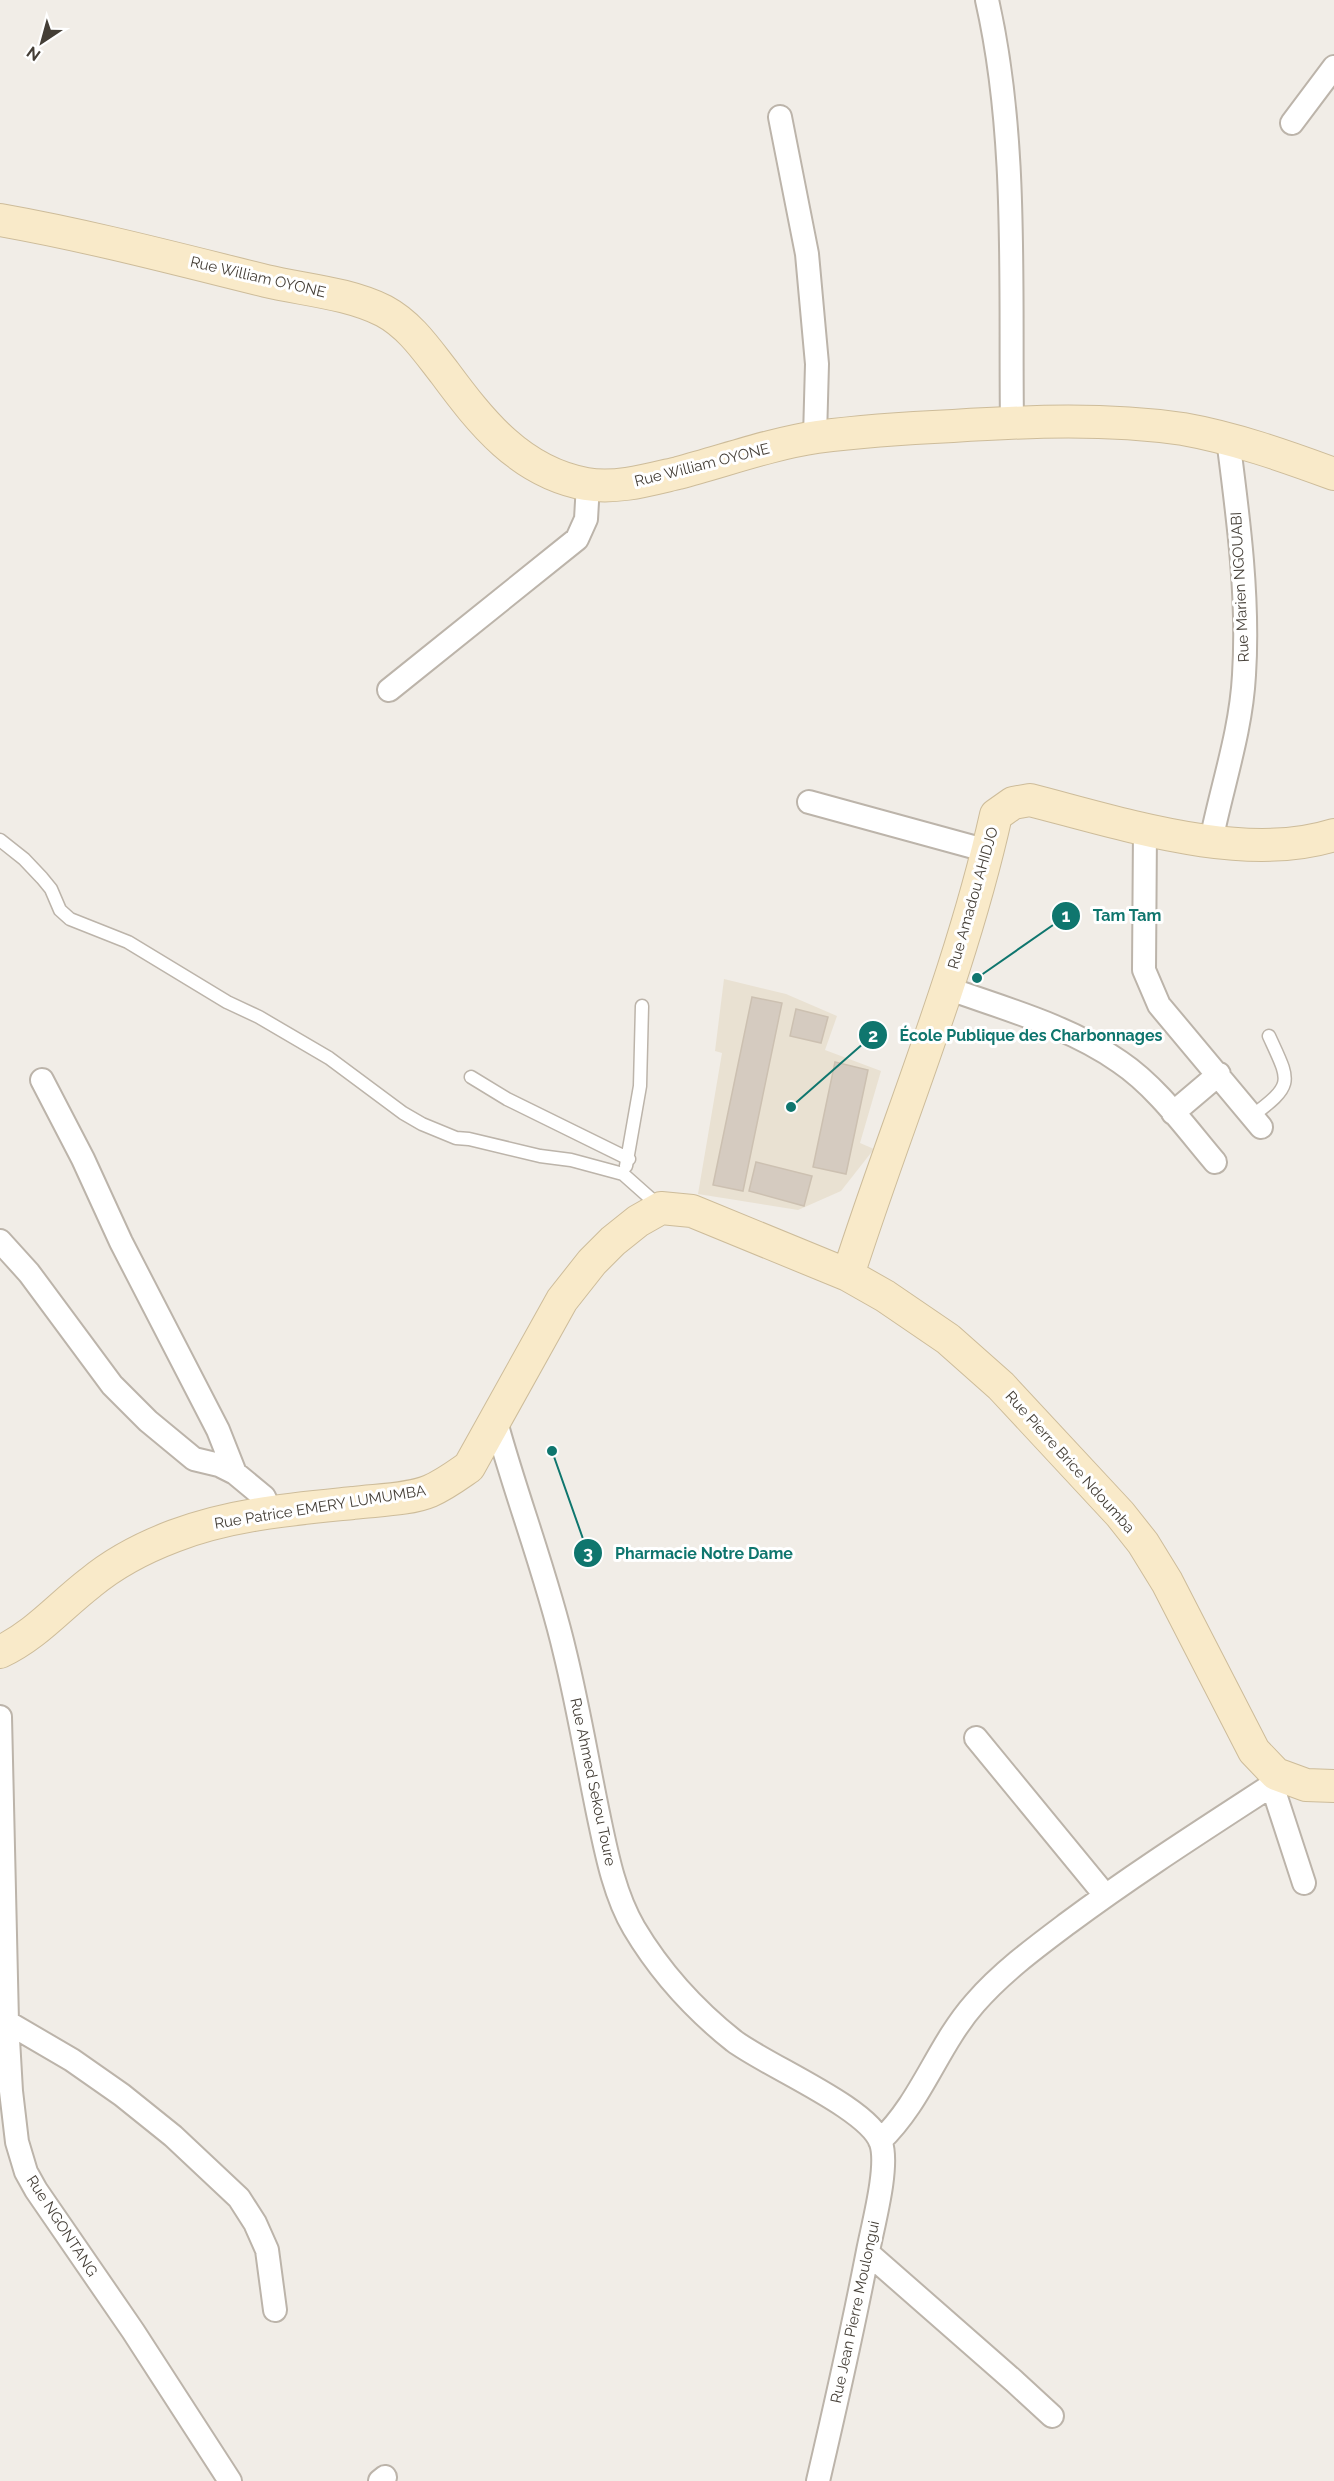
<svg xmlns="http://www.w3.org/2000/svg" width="1334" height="2481" font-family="Raleway,sans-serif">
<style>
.education{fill:#e9e1d2}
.building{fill:#d5cbc0;stroke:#ccc0b1;stroke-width:1.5}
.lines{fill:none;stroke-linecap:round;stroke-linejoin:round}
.lane-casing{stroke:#bcb4aa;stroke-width:15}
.street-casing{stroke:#bcb4aa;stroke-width:26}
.secondary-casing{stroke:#cdbc9a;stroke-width:34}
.lane{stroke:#fff;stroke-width:12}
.street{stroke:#fff;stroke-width:22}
.secondary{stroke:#f9eac9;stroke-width:32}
.labels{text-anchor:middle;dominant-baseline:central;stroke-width:6;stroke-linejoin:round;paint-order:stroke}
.street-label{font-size:15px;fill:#443e36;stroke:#fff}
.leader{fill:none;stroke:#0f766e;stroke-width:2}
.callout-dot{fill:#0f766e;stroke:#fff;stroke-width:2}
.mark-label{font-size:18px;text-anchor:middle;font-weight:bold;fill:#fff}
.callout-label{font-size:16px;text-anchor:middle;font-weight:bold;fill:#0f766e;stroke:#fff;stroke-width:6;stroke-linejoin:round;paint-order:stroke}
</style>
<rect width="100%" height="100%" fill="#f1ede7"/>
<path class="education" d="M 724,979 L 786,994 L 837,1016 L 825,1050 L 881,1071 L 860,1143 L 874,1149 L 841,1191 L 798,1210 L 698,1194 L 722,1053 L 715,1051 Z"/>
<path class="building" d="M 752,997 L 782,1003 L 743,1191 L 713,1185 Z
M 796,1009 L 828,1017 L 821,1043 L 790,1036 Z
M 835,1062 L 868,1070 L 846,1174 L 813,1167 Z
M 756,1162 L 812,1176 L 804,1206 L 749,1191 Z"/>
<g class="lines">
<defs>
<path id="lane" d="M 0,840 L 24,859 L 42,878 L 51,889 L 60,910 L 70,919 L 128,942 L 227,1002 L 259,1017 L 329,1058 L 403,1113 L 422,1124 L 456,1138 L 469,1139 L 540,1156 L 571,1160 L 623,1174 L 659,1206
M 471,1077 L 507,1099 L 629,1159
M 1252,1116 C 1295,1084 1290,1082 1269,1036
M 626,1166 L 640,1086 L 642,1006"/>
<path id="street" d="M 987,0 C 1018,136 1010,284 1012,422
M 780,117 L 807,254 L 817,364 L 815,437
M 1292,123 L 1334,67
M 389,690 L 577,539 L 586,519 L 588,484
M 809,802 L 988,851
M 1145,829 L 1144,970 L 1159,1005 L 1261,1127
M 1211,841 C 1222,786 1241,732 1244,675 C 1249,597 1238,516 1228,439
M 947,988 C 1005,1009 1069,1026 1120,1062 C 1157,1087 1186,1128 1215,1162
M 42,1080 L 83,1159 L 121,1242 L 218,1430 L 235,1473 L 264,1497 L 271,1512
M 1173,1113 L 1219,1074
M 0,1241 L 29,1273 L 112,1385 L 148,1421 L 194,1459 L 219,1465 L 235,1473
M 496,1422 C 517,1499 547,1575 565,1653 C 578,1706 587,1760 598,1813 C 606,1851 614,1894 634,1928 C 659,1970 695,2010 734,2041 C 767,2066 869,2108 881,2143 C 889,2167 873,2225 868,2251 C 853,2328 836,2404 818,2481
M 0,1717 L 7,2022 L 11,2091 L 17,2142 L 26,2172 L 36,2190 L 133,2331 L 230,2481
M 976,1738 L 1105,1895
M 1272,1785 L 1304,1883
M 7,2022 L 72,2060 L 122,2095 L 173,2136 L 239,2198 L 255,2223 L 267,2250 L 275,2310
M 880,2141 C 922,2101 937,2046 975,2003 C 1002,1972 1036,1947 1068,1923 C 1134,1874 1203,1830 1272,1785 L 1276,1774
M 868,2253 L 1014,2381 L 1052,2416
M 380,2481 L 385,2477"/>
<path id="secondary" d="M 0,220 C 90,236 177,259 266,281 C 305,290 348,293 384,311 C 410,325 426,349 444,372 C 481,422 520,472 586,484 C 617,489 648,480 678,473 C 724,461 770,444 817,437 C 862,431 908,428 953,426 C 1030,421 1107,418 1183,429 C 1234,438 1285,456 1334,474
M 848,1275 C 897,1122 961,972 996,815 L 1013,803 L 1030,800 C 1120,823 1243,864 1334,835
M 0,1652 C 36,1635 59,1607 90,1583 C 114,1563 145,1547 174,1536 C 231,1514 293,1509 353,1503 C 376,1500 409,1500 430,1491 C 444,1485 456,1476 469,1467 L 562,1300 L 592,1262 L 613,1241 L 638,1221 L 661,1208 L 692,1211 L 848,1275 L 885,1296 L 948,1339 L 1001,1386 L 1120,1514 L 1143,1543 L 1167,1582 L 1254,1751 L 1276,1774 L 1306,1785 L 1334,1786"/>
</defs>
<use href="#lane" class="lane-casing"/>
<use href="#street" class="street-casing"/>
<use href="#secondary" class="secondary-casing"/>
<use href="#lane" class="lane"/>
<use href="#street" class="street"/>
<use href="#secondary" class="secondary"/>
</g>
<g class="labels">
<g class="street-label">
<text transform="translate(258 277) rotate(13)">Rue William OYONE</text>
<text transform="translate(702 465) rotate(-14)">Rue William OYONE</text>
<text transform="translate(1240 587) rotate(-93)">Rue Marien NGOUABI</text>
<text transform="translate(973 898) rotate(-74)">Rue Amadou AHIDJO</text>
<text transform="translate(1070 1462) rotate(48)">Rue Pierre Brice Ndoumba</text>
<text transform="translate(320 1507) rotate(-9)">Rue Patrice EMERY LUMUMBA</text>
<text transform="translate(593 1782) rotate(78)">Rue Ahmed Sekou Toure</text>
<text transform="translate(62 2226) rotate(57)">Rue NGONTANG</text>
<text transform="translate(855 2312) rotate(-78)">Rue Jean Pierre Moulongui</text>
</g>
</g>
<path class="leader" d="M977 978L1066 916M791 1107L873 1035M552 1451L588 1553"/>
<g class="callout-dot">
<circle cx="977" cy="978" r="6"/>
<circle cx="791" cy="1107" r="6"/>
<circle cx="552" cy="1451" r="6"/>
<circle cx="1066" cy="916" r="15"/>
<circle cx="873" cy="1035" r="15"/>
<circle cx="588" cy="1553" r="15"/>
</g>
<g class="mark-label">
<text x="1066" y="922">1</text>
<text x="873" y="1042">2</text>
<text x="588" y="1559">3</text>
</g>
<g class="callout-label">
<text x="1127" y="921">Tam Tam</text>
<text x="1031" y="1041">École Publique des Charbonnages</text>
<text x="704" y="1559">Pharmacie Notre Dame</text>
</g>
<g transform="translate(42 42) rotate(216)" stroke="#ffffff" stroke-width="4.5" paint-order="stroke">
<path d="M0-4.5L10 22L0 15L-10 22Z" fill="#443e36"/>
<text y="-9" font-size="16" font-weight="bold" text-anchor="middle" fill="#443e36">N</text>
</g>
</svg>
